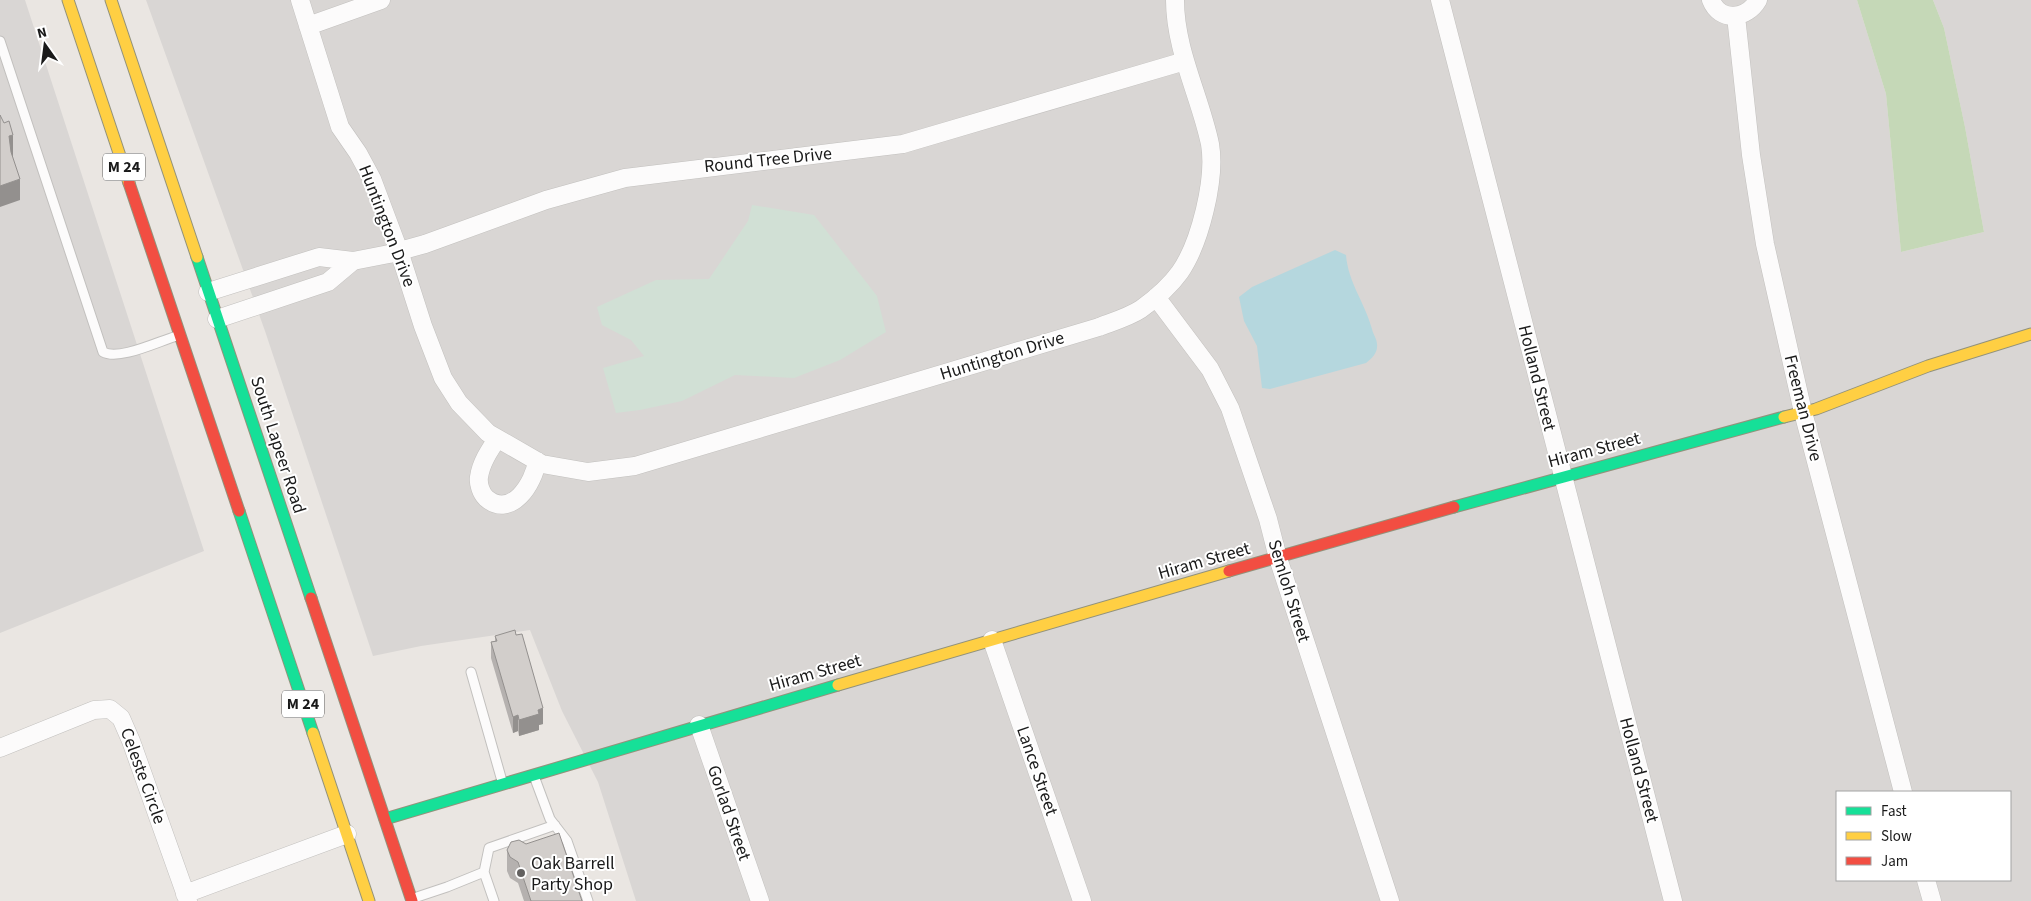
<svg xmlns="http://www.w3.org/2000/svg" width="2031" height="901" font-family="'Source Sans 3',sans-serif">
<style>
.residential{fill:#d9d6d4;fill-rule:evenodd}
.forest{fill:#c5d8b7}
.wetland{fill:#d1e0d5}
.water{fill:#b5d7de}
.lines{fill:none;stroke-linecap:round;stroke-linejoin:round}
.lane-casing{stroke:#c2c0be;stroke-width:11}
.street-casing{stroke:#c2c0be;stroke-width:19}
.fast-casing{stroke:#92927b;stroke-width:13}
.slow-casing{stroke:#92927b;stroke-width:13}
.jam-casing{stroke:#92927b;stroke-width:13}
.lane{stroke:#fcfbfb;stroke-width:9}
.street{stroke:#fcfbfb;stroke-width:18}
.fast{stroke:#16e098;stroke-width:11}
.slow{stroke:#ffcf43;stroke-width:11}
.jam{stroke:#f24e42;stroke-width:11}
.wall{fill:#b5b1af}
.shaded-wall{fill:#93908e}
.building{fill:#d2cecb;stroke:#93908e}
.poi-dot{fill:#636160;stroke:#fff;stroke-width:2}
.labels{text-anchor:middle;dominant-baseline:central;stroke-width:4;stroke-linejoin:round;paint-order:stroke}
.shield{fill:#fff;stroke:#5f5f5f;stroke-width:1}
.shield-label{font-size:16px;font-weight:bold;fill:#1a1a1a}
.street-label{font-size:18px;fill:#1a1a1a;stroke:#fff}
.poi-label{font-size:18px;fill:#1a1a1a;stroke:#fff;text-anchor:start}
</style>
<rect width="100%" height="100%" fill="#eae6e2"/>
<path class="residential" d="M 0,0 L 25,0 L 204,551 L 0,633 Z
M 146,0 L 1857,0 L 1886,94 L 1901,252 L 1984,232 L 1965,127 L 1944,28 L 1933,0 L 2031,0 L 2031,901 L 636,901 L 598,782 L 562,711 L 530,630 L 421,646 L 373,656 L 265,331 ZM 1837,792 L 2010,792 L 2010,880 L 1837,880 Z"/>
<path class="forest" d="M 1857,0 L 1933,0 L 1944,28 L 1965,127 L 1984,232 L 1901,252 L 1886,94 Z"/>
<path class="wetland" d="M 752,205 L 814,215 L 877,296 L 886,332 L 840,360 L 794,378 L 735,375 L 682,401 L 640,410 L 616,413 L 603,368 L 644,356 L 631,340 L 602,325 L 597,307 L 656,280 L 709,279 L 748,221 Z"/>
<path class="water" d="M 1335,250 L 1346,255 C 1348,282 1365,303 1372,329 C 1373,334 1377,339 1377,344 C 1378,353 1372,358 1366,363 L 1270,389 L 1262,388 L 1257,346 L 1244,321 L 1239,297 L 1252,287 Z"/>
<g class="lines">
<defs>
<path id="lane" d="M 0,41 L 103,352 C 119,361 159,341 177,336
M 471,672 L 502,781
M 534,776 L 550,819 L 567,841 L 588,901
M 484,872 L 494,901
M 414,898 L 447,887 L 484,872 L 489,848 L 555,825"/>
<path id="street" d="M 300,0 L 340,127 L 358,153 L 372,179 L 399,251 L 423,326 L 443,378 L 459,403 L 488,433 L 542,464 L 588,472 L 635,466 L 1099,327 C 1112,322 1129,317 1141,309 C 1155,299 1170,286 1180,272 C 1200,243 1216,179 1210,144 C 1200,96 1175,50 1175,0
M 1440,0 L 1673,901
M 1711,0 C 1720,23 1747,19 1758,0
M 1736,16 L 1751,155 L 1765,244 L 1803,412 L 1903,792
M 308,26 L 381,0
M 208,292 L 319,257 L 353,261 L 389,254 L 425,244 L 546,200 L 625,178 L 903,144 L 1185,61
M 1156,297 L 1210,369 L 1230,408 L 1268,519 L 1278,558 L 1390,901
M 217,319 L 328,282 L 353,261
M 497,439 C 489,451 481,463 479,477 C 478,484 481,493 486,498 C 511,520 534,483 537,461
M 992,640 L 1082,901
M 699,725 L 760,901
M 0,748 L 94,710 L 110,709 L 121,718 L 131,741 L 188,901
M 1926,880 L 1932,901
M 185,894 L 347,834"/>
<path id="fast" d="M 197,257 L 311,598
M 1454,507 L 1784,417
M 239,511 L 313,733
M 385,819 L 838,685"/>
<path id="slow" d="M 68,0 L 129,183
M 111,0 L 197,257
M 1784,417 L 1816,409 L 1928,366 L 2031,334
M 838,685 L 1229,571
M 313,733 L 369,901"/>
<path id="jam" d="M 129,183 L 239,511
M 1229,571 L 1454,507
M 311,598 L 412,901"/>
</defs>
<use href="#lane" class="lane-casing"/>
<use href="#street" class="street-casing"/>
<use href="#fast" class="fast-casing"/>
<use href="#slow" class="slow-casing"/>
<use href="#jam" class="jam-casing"/>
<use href="#lane" class="lane"/>
<use href="#street" class="street"/>
<use href="#fast" class="fast"/>
<use href="#slow" class="slow"/>
<use href="#jam" class="jam"/>
</g>
<path class="wall" d="M 495,636 L 543,724 L 539,725 L 539,730 L 519,736 L 518,731 L 513,733 L 491,658 L 491,642 L 495,641 Z
M 507,850 L 582,901 L 524,901 L 518,883 L 510,878 L 507,871 Z"/>
<path class="shaded-wall" d="M 13,135 L 13,156 L 9,157 L 9,136 Z
M 20,179 L 20,200 L 0,207 L 0,186 Z
M 543,708 L 543,724 L 539,725 L 539,730 L 519,736 L 519,720 L 538,710 Z
M 518,715 L 518,731 L 513,733 L 513,717 Z"/>
<path class="building" d="M 0,115 L 4,123 L 9,121 L 13,135 L 9,136 L 11,152 L 20,179 L 0,186 Z
M 515,630 L 516,635 L 522,634 L 543,708 L 538,710 L 539,714 L 519,720 L 518,715 L 513,717 L 491,642 L 497,641 L 495,636 Z
M 559,833 L 582,901 L 531,901 L 518,862 L 510,857 L 507,850 L 511,842 L 519,840 L 526,844 Z"/>
<circle class="poi-dot" cx="521" cy="873" r="5"/>
<g class="labels">
<g class="shield">
<rect x="103" y="153.5" width="42" height="27" rx="4"/>
<rect x="282" y="690.5" width="42" height="27" rx="4"/>
</g>
<g class="shield-label">
<text x="124" y="167">M 24</text>
<text x="303" y="704">M 24</text>
</g>
<g class="street-label">
<text transform="translate(768 160) rotate(-6)">Round Tree Drive</text>
<text transform="translate(387 226) rotate(69)">Huntington Drive</text>
<text transform="translate(1002 356) rotate(-17)">Huntington Drive</text>
<text transform="translate(1537 378) rotate(76)">Holland Street</text>
<text transform="translate(1803 408) rotate(76)">Freeman Drive</text>
<text transform="translate(278 445) rotate(72)">South Lapeer Road</text>
<text transform="translate(1594 450) rotate(-15)">Hiram Street</text>
<text transform="translate(1204 561) rotate(-16)">Hiram Street</text>
<text transform="translate(1289 591) rotate(73)">Semloh Street</text>
<text transform="translate(815 673) rotate(-16)">Hiram Street</text>
<text transform="translate(1639 770) rotate(75)">Holland Street</text>
<text transform="translate(1037 771) rotate(71)">Lance Street</text>
<text transform="translate(143 776) rotate(70)">Celeste Circle</text>
<text transform="translate(729 813) rotate(71)">Gorlad Street</text>
</g>
<g class="poi-label">
<text x="531" y="863">Oak Barrell<tspan x="531" dy="21">Party Shop</tspan></text>
</g>
</g>
<rect x="1836" y="791" width="175" height="90" fill="#ffffff" stroke="#a3a3a3"/>
<rect x="1846" y="807" width="25" height="8" fill="#16e098" stroke="#a3a3a3"/>
<text x="1881" y="816" font-size="15" fill="#1a1a1a">Fast</text>
<rect x="1846" y="832" width="25" height="8" fill="#ffcf43" stroke="#a3a3a3"/>
<text x="1881" y="841" font-size="15" fill="#1a1a1a">Slow</text>
<rect x="1846" y="857" width="25" height="8" fill="#f24e42" stroke="#a3a3a3"/>
<text x="1881" y="866" font-size="15" fill="#1a1a1a">Jam</text>
<g transform="translate(45 45) rotate(346)" stroke="#ffffff" stroke-width="4" paint-order="stroke">
<path d="M0-4L9 19L0 12L-9 19Z" fill="#1a1a1a"/>
<text y="-8" font-size="14" font-weight="bold" text-anchor="middle" fill="#1a1a1a">N</text>
</g>
</svg>
